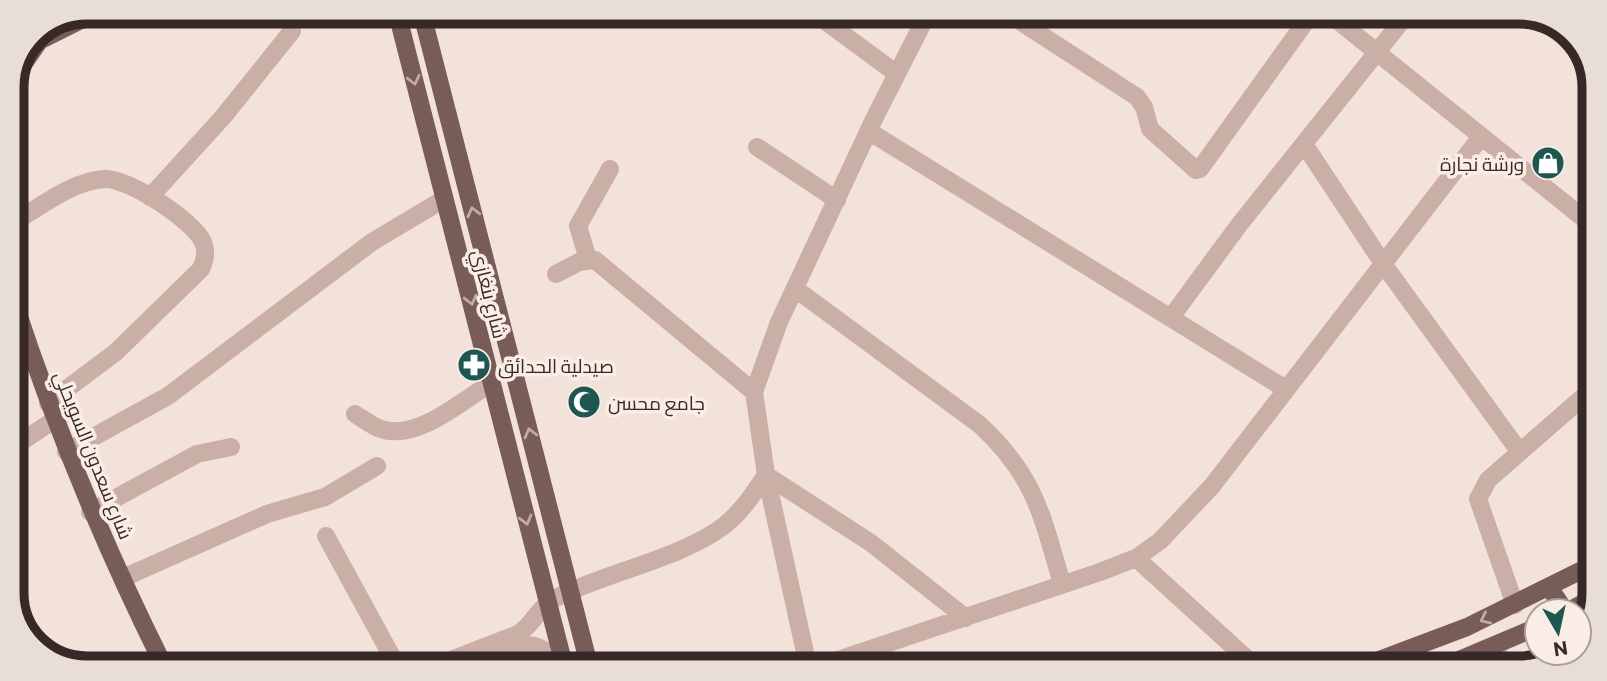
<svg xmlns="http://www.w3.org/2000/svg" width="1607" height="681" font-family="Commissioner,Cairo,sans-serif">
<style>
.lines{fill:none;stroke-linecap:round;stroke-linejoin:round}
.minor{stroke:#caafa6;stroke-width:18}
.major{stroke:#785c58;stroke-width:18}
.oneway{stroke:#bfaca6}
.labels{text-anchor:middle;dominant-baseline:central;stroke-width:7;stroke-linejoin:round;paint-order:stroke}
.poi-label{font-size:19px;fill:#362927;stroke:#f9ede6;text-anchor:start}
.street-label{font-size:19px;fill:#362927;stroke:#f9ede6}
.rim{fill:none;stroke:#362927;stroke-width:9}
</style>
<rect width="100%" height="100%" fill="#f2e2da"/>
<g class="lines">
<path class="minor" d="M 817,15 L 897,74
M 1012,16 L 1137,97 L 1144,107 L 1150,129 L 1196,170 L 1200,169 L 1309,17
M 1333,17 L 1593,226
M 870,132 L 1284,388
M 1304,144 L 1384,265 L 1519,451
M 757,147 L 837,200
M 150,197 L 223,117 L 292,31
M 12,223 C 41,207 71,181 105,179 C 128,178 193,220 203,242 C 207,252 205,260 201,269 L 116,352 L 48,403
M 588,259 L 578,226 L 610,169
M 556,274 L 579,262 L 595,260 L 754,392
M 797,290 L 980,425 C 1035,476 1042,515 1062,584
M 1172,316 L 1239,225 L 1405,17
M 355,414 C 366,421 377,430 390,431 C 424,435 463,400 490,384
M 12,448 L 54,420
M 66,452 L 168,396 L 372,242 L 444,199
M 90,512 L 197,454 L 231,447
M 326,536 L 396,664
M 1136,558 L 1257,668
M 123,578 L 267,514 L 325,497 L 377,466
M 1515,605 L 1478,499 L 1488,480 L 1591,390
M 501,647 C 525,643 544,642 558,665
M 1496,647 L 1503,669
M 464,663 L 501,660 L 521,665
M 438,665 L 518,634 C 533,625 538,608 552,600 C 602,573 681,559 725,525 C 742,511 754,493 766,475 L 871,543 L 966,618
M 808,666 L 766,475 L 754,392 L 779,322 L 875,117 L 927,15
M 820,666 L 1100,572 L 1136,558 L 1160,541 L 1212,486 L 1480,138"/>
<path class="major" d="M 397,13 L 564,665
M 422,14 L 589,665
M 29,46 L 97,12
M 18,72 L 40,40
M 12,296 C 54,424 103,544 163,664
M 1549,587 L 1565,611
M 1569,611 L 1589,600
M 1358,668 L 1467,627 L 1590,566
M 1440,668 L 1537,627"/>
</g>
<defs><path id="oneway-chevron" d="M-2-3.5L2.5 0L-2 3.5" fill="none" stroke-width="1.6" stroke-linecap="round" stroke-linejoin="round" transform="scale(1.75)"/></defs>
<g class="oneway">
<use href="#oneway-chevron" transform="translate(414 80) rotate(76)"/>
<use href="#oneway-chevron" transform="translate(473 212) rotate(-104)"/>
<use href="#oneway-chevron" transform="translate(471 300) rotate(76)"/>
<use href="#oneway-chevron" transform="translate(530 433) rotate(-105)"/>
<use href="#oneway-chevron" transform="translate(526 520) rotate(75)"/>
<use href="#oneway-chevron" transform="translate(1485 619) rotate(155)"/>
</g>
<defs>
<symbol id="shop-disc" viewBox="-11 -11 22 22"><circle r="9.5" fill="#1c584f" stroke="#f9ede6"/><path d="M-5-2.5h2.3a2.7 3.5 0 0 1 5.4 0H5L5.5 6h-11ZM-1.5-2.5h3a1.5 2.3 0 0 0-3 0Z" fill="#fff"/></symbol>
<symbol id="pharmacy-disc" viewBox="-11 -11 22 22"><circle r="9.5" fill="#1c584f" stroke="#f9ede6"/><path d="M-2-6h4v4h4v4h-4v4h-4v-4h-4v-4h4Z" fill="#fff"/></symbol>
<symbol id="mosque-disc" viewBox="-11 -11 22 22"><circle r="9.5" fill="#1c584f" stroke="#f9ede6"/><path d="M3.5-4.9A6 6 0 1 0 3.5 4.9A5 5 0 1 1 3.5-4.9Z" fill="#fff"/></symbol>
</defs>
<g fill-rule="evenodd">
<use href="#shop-disc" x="1529" y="144" width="38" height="38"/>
<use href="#pharmacy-disc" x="455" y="346" width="38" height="38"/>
<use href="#mosque-disc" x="565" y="383" width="38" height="38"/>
</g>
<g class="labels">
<g class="poi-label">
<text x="1524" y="163" text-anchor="end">ورشة نجارة</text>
<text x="498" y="365">صيدلية الحدائق</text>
<text x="608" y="402">جامع محسن</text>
</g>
<g class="street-label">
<text transform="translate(490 294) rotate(76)">شارع بنغازي</text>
<text transform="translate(94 455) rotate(68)">شارع سعدون السويحلي</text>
</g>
</g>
<path d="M0 0H1607V681H0ZM87 24H1519A63 63 0 0 1 1582 87V593A63 63 0 0 1 1519 656H87A63 63 0 0 1 24 593V87A63 63 0 0 1 87 24Z" fill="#e9ddd7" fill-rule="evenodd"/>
<path class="rim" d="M87 24H1519A63 63 0 0 1 1582 87V593A63 63 0 0 1 1519 656H87A63 63 0 0 1 24 593V87A63 63 0 0 1 87 24Z"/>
<g transform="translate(1558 632) rotate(171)"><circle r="33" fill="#f9ede6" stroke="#ab9f9a" stroke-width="2"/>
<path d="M0-5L12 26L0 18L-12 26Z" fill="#1c584f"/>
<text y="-10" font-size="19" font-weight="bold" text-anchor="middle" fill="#362927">N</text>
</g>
</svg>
